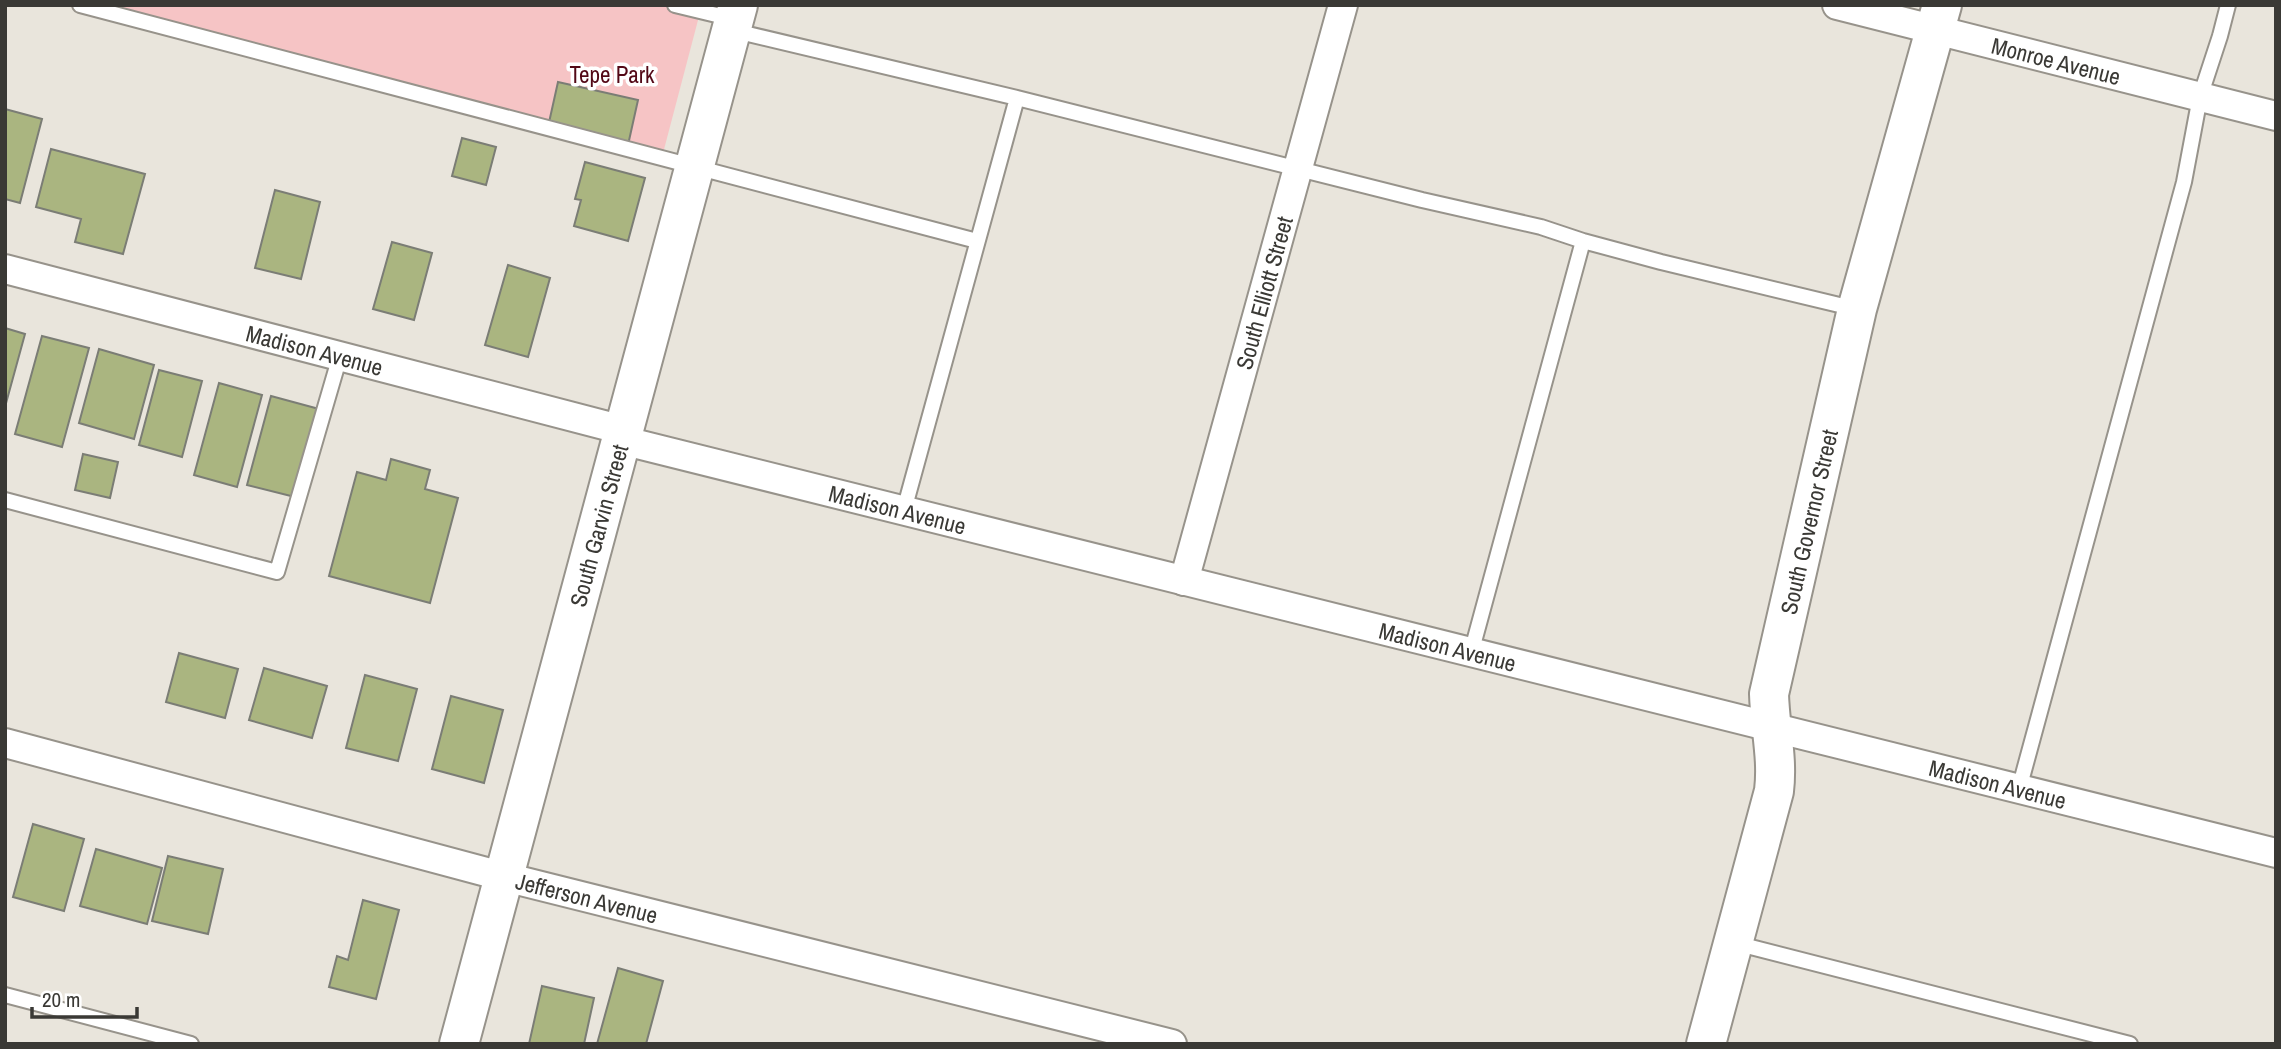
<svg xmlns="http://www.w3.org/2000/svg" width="2281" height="1049" font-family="'Archivo Narrow',sans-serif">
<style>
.green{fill:#f6c4c5}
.building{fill:#aab580;stroke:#7b7d75;stroke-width:2}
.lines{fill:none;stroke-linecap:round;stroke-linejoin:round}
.lane-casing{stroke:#97938b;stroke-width:18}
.street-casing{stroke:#97938b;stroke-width:32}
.secondary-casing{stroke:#97938b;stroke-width:42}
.lane{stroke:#fff;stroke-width:14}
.street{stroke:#fff;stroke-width:28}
.secondary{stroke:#fff;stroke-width:38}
.labels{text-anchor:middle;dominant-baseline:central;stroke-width:7;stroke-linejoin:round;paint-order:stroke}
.street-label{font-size:23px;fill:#3a3935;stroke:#fff}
.park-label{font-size:23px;fill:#530917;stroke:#fff}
</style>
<rect width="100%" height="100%" fill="#e9e5dc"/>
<path class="green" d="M 77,5 L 702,5 L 662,157 Z"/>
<path class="building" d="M 558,82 L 638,100 L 628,145 L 548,127 Z
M 5,109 L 42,119 L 20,203 L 5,199 Z
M 462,138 L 496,147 L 486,185 L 452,176 Z
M 51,149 L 145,174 L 123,254 L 75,242 L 81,219 L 36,207 Z
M 585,162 L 645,178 L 628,241 L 574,226 L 581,200 L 575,199 Z
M 275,190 L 320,202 L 301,279 L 255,268 Z
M 392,242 L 432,253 L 414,320 L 373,309 Z
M 508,265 L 550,278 L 528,357 L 485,345 Z
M 5,328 L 25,334 L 5,407 Z
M 42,336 L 89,348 L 62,447 L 15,434 Z
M 99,349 L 154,365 L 134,439 L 79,423 Z
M 159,370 L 202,381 L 182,457 L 139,445 Z
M 219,383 L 262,395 L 237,487 L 194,475 Z
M 271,396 L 319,409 L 295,497 L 247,485 Z
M 83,454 L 118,462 L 110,498 L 75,490 Z
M 391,459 L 430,470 L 425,489 L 458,498 L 430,603 L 329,576 L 357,472 L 386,480 Z
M 179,653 L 238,669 L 225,718 L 166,702 Z
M 264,668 L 327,686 L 312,738 L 249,720 Z
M 365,675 L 417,689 L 398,761 L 346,748 Z
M 451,696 L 503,710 L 484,783 L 432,769 Z
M 33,824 L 84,839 L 64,911 L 13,897 Z
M 96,849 L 162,868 L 147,924 L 80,906 Z
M 168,856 L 223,869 L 208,934 L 152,921 Z
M 363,900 L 399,910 L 376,999 L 329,987 L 337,956 L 348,960 Z
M 618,968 L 663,981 L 646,1044 L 597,1044 Z
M 542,986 L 594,998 L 584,1044 L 529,1044 Z"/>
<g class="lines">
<defs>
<path id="lane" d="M 80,5 L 977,241
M 675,5 L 733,19
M 731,30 L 1017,98 L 1422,200 L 1541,227 L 1583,241 L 1661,262 L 1856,309
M 5,500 L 277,572 L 340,356
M 904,510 L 1017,98
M 1471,653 L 1583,241
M 2019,789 L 2184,182 L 2200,97 L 2220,36 L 2228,5
M 1735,943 L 2130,1044
M 5,995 L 191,1044"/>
<g id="street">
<path id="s1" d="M 1837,5 L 2276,116"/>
<path id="s2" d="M 5,269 L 623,430"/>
<path id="s3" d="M 621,440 L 2276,853"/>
<path id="s4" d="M 1184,581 L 1343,5"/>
<path id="s5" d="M 5,743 L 505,877 L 1172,1044"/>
</g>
<g id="secondary">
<path id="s6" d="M 459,1044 L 738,5"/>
<path id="s7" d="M 1706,1044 L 1774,791 C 1778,758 1770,728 1769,694 L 1857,309 L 1942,5"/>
</g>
</defs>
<use href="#lane" class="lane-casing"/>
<use href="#street" class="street-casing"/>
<use href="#secondary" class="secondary-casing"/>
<use href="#lane" class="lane"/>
<use href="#street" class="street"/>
<use href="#secondary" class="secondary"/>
</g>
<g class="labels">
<g class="street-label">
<text stroke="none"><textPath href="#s1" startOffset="226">Monroe Avenue</textPath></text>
<text stroke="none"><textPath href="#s4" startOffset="299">South Elliott Street</textPath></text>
<text stroke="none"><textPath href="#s2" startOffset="320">Madison Avenue</textPath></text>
<text stroke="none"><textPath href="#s3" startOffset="285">Madison Avenue</textPath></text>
<text stroke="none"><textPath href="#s7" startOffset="536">South Governor Street</textPath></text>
<text stroke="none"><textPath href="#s6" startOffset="537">South Garvin Street</textPath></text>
<text stroke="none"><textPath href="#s3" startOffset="852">Madison Avenue</textPath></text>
<text stroke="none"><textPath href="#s3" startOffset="1419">Madison Avenue</textPath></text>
<text stroke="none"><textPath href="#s5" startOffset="602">Jefferson Avenue</textPath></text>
</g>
<g class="park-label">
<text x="612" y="74">Tepe Park</text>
</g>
</g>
<rect width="2281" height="1049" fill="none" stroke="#3a3935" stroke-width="14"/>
<path d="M32 1007v10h105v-10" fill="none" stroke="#3a3935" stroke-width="3.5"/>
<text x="42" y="1007" font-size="21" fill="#3a3935" stroke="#ffffff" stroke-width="5" paint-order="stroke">20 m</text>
</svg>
